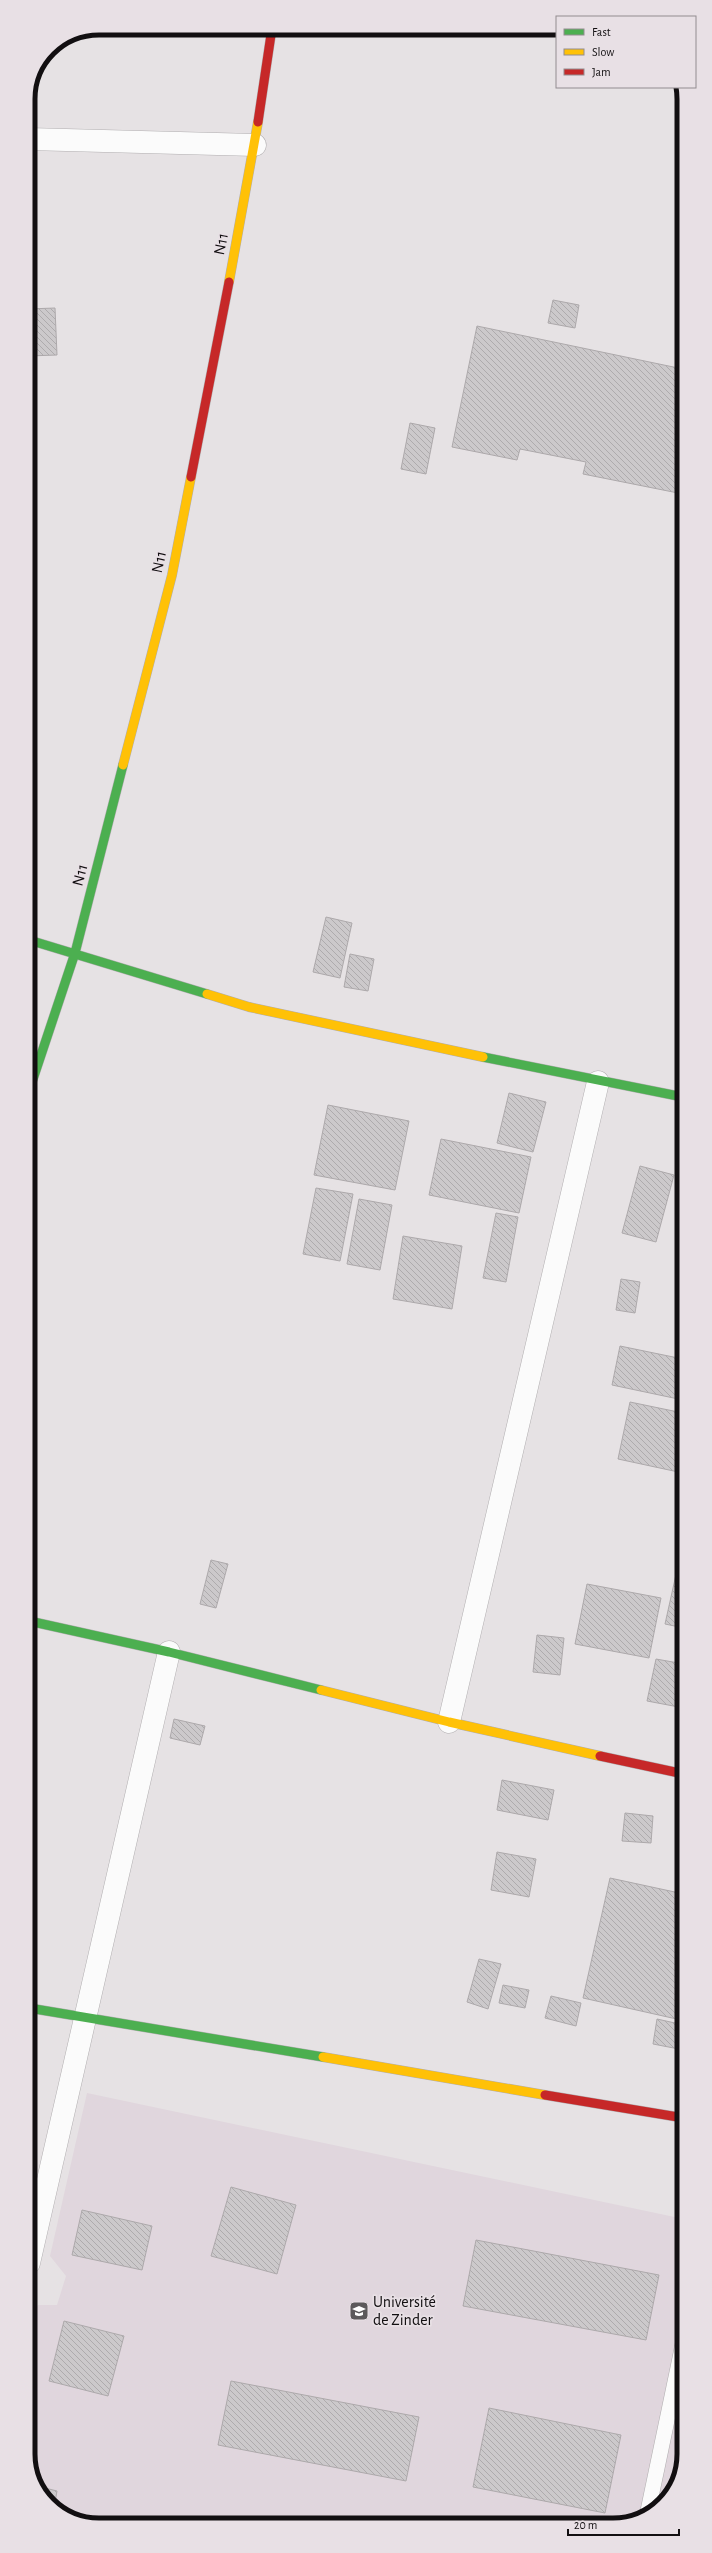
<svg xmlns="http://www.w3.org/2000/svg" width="712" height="2553" font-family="'Alegreya Sans',sans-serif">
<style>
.built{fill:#e0d6dd}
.building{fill:url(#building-back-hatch);stroke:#ada9ab}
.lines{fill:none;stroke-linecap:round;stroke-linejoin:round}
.lane-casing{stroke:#b1aeb0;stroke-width:16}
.street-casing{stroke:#b1aeb0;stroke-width:23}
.fast-casing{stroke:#b1aeb0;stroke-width:10}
.slow-casing{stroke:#b1aeb0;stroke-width:10}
.jam-casing{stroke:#b1aeb0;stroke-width:10}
.lane{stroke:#fbfbfb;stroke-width:15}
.street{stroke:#fbfbfb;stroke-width:22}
.fast{stroke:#4caf50;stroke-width:9}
.slow{stroke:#ffc107;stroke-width:9}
.jam{stroke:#c62828;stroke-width:9}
.labels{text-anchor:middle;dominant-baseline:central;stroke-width:3.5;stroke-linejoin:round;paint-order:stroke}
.street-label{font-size:16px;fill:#120f11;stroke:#e8e0e5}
.poi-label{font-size:16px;fill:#120f11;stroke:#e8e0e5;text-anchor:start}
.rim{fill:none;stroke:#120f11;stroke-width:5}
</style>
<defs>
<pattern id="building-back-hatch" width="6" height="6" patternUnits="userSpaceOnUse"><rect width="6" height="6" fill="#ccc9cb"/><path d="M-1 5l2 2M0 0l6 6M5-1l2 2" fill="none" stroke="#aeabad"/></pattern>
</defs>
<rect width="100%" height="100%" fill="#e6e2e4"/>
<path class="built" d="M 87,2093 L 684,2219 L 684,2454 L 669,2497 L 627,2524 L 94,2525 L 52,2507 L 29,2468 L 29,2317 L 38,2305 L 57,2305 L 66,2276 L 50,2256 Z"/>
<path class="building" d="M 553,300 L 579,305 L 575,328 L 548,323 Z
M 55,308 L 57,355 L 28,356 L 28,309 Z
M 477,326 L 683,369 L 683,494 L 583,474 L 586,462 L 520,449 L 517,460 L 452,447 Z
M 410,423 L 435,428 L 426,474 L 401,469 Z
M 326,917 L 352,923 L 340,978 L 313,972 Z
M 350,954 L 374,959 L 368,991 L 344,987 Z
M 509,1093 L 546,1102 L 533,1152 L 497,1143 Z
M 328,1105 L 409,1121 L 395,1190 L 314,1175 Z
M 441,1139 L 531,1157 L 519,1213 L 429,1195 Z
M 640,1166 L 674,1175 L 656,1242 L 622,1233 Z
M 316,1188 L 353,1194 L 340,1261 L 303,1254 Z
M 359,1199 L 392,1205 L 380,1270 L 347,1264 Z
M 496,1213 L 518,1217 L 506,1282 L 483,1278 Z
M 403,1236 L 462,1246 L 452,1309 L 393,1299 Z
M 621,1279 L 640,1282 L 635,1313 L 616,1310 Z
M 620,1346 L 683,1359 L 683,1400 L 612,1385 Z
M 630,1402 L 683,1413 L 683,1473 L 618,1459 Z
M 683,1543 L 684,1628 L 665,1624 Z
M 211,1560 L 228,1564 L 216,1608 L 200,1604 Z
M 587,1584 L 661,1598 L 649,1658 L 575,1644 Z
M 537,1635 L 564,1638 L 560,1675 L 533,1672 Z
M 656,1659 L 684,1664 L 684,1708 L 647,1701 Z
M 174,1719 L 205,1726 L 200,1745 L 170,1738 Z
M 502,1780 L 554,1790 L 548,1820 L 497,1810 Z
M 625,1813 L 653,1816 L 651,1843 L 622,1841 Z
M 497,1852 L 536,1859 L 529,1897 L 491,1890 Z
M 610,1878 L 684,1894 L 684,2006 L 681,2020 L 583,1998 Z
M 479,1959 L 501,1964 L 488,2009 L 467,2002 Z
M 503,1985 L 529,1990 L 525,2008 L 499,2003 Z
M 551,1996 L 581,2003 L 576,2026 L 545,2018 Z
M 657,2019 L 684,2025 L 684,2050 L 653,2044 Z
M 231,2187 L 296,2205 L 277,2274 L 211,2256 Z
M 82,2210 L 152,2226 L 142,2270 L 72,2255 Z
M 476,2240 L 659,2275 L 646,2340 L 463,2306 Z
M 64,2321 L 124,2336 L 108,2396 L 49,2381 Z
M 231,2381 L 419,2417 L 406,2481 L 218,2445 Z
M 489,2408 L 621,2435 L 605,2513 L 473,2487 Z
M 41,2487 L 57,2491 L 54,2508 L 52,2507 Z"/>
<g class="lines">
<defs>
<path id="lane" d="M 648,2511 L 684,2339"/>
<path id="street" d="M 28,139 L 255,145
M 449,1722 L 598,1082
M 29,2263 L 169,1652"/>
<path id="fast" d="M 29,940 L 207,994
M 483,1057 L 683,1097
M 29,1091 L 75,953 L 123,765
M 29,1621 L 169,1652 L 321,1690
M 29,2008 L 323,2057"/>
<path id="slow" d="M 229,282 L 258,122
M 123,765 L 172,575 L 191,477
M 207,994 L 249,1007 L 483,1057
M 321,1690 L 449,1722 L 600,1756
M 323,2057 L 545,2095"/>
<path id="jam" d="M 258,122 L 272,28
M 191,477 L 229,282
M 600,1756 L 684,1774
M 545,2095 L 684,2118"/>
</defs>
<use href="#lane" class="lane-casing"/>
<use href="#street" class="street-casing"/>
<use href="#fast" class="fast-casing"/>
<use href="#slow" class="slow-casing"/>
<use href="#jam" class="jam-casing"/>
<use href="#lane" class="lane"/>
<use href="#street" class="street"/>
<use href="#fast" class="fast"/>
<use href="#slow" class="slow"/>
<use href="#jam" class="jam"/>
</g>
<defs>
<symbol id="university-square" viewBox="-11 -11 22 22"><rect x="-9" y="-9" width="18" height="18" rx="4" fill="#5c595b" stroke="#e8e0e5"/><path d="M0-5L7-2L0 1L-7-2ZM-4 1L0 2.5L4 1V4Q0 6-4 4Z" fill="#fff"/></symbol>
</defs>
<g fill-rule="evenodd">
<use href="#university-square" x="348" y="2300" width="22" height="22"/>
</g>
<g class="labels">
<g class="street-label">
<text transform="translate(221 244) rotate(-79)">N11</text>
<text transform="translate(159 562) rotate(-78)">N11</text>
<text transform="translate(80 875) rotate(-75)">N11</text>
</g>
<g class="poi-label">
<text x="373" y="2302">Université<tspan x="373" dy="18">de Zinder</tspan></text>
</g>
</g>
<path d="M0 0H712V2553H0ZM99 35H613A64 64 0 0 1 677 99V2454A64 64 0 0 1 613 2518H99A64 64 0 0 1 35 2454V99A64 64 0 0 1 99 35Z" fill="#e8e0e5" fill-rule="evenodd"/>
<path class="rim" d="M99 35H613A64 64 0 0 1 677 99V2454A64 64 0 0 1 613 2518H99A64 64 0 0 1 35 2454V99A64 64 0 0 1 99 35Z"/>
<rect x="556" y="16" width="140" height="72" fill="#e8e0e5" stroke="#928c90"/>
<rect x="564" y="29" width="20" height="6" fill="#4caf50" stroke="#928c90"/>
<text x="592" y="36" font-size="12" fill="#120f11">Fast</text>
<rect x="564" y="49" width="20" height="6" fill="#ffc107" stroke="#928c90"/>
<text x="592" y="56" font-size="12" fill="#120f11">Slow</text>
<rect x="564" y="69" width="20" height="6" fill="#c62828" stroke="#928c90"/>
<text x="592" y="76" font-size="12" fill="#120f11">Jam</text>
<path d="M568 2529v6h111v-6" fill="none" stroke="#120f11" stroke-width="2"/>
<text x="574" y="2529" font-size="12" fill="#120f11" stroke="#e8e0e5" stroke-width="3" paint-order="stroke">20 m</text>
</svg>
